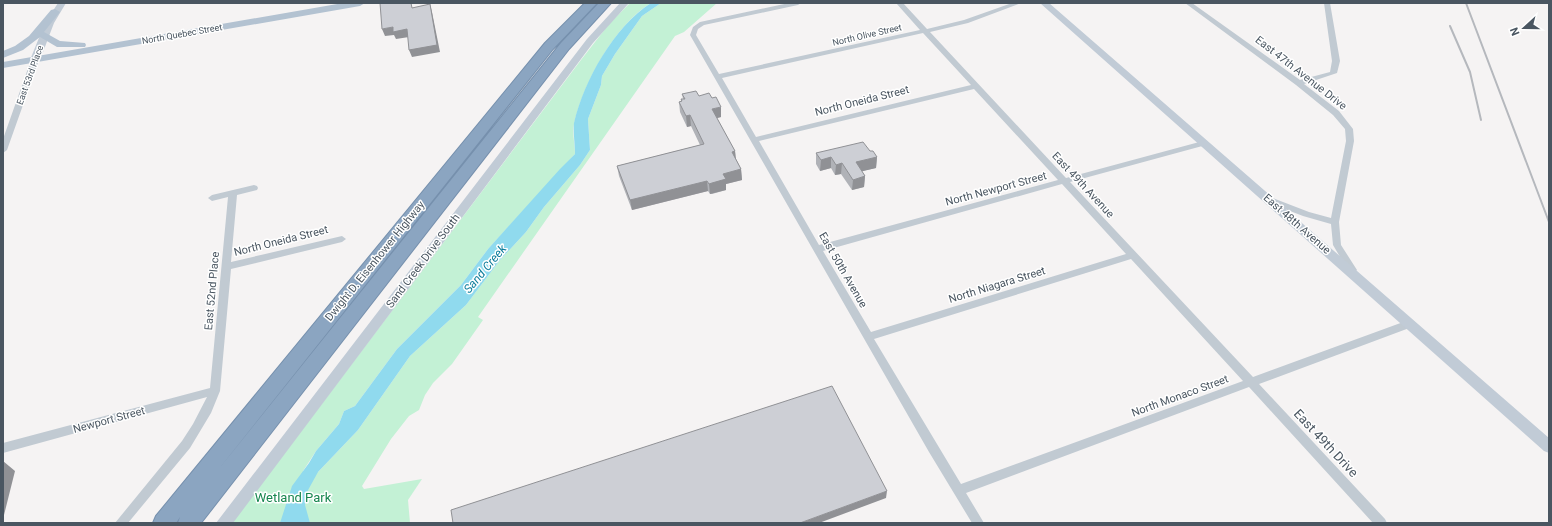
<svg xmlns="http://www.w3.org/2000/svg" width="1552" height="526" font-family="Roboto,sans-serif">
<style>
.green{fill:#c3f1d5}
.water{fill:#90daee}
.lines{fill:none;stroke-linecap:round;stroke-linejoin:round}
.highway-casing{stroke:#7690ad;stroke-width:2}
.street{fill:#c1cad2;fill-rule:evenodd}
.secondary{fill:#c1cbd6;fill-rule:evenodd}
.primary{fill:#b3c2d1;fill-rule:evenodd}
.highway{fill:#8ba5c1;fill-rule:evenodd}
.rail{stroke:#b5b8bd;stroke-width:2}
.wall{fill:#b0b2b7}
.shaded-wall{fill:#909195}
.building{fill:#cdcfd5;stroke:#909195}
.labels{text-anchor:middle;dominant-baseline:central;stroke-width:3;stroke-linejoin:round;paint-order:stroke}
.far-street-label{font-size:9px;fill:#4a5661;stroke:#fff}
.street-label{font-size:11px;fill:#4a5661;stroke:#fff}
.water-label{font-size:12px;font-style:italic;fill:#0c7c9b;stroke:#fff}
.near-street-label{font-size:13px;fill:#4a5661;stroke:#fff}
.near-park-label{font-size:13px;fill:#17864f;stroke:#fff}
</style>
<rect width="100%" height="100%" fill="#f5f3f3"/>
<path class="green" d="M 630,3 L 651,3 C 615,25 583,83 574,124 C 572,132 575,145 575,154 L 488,249 L 461,285 L 397,349 L 355,406 L 344,411 L 339,424 L 316,451 L 303,471 L 318,472 L 358,430 L 410,356 L 466,305 L 500,260 L 526,232 L 544,207 L 580,165 L 590,150 L 588,119 L 601,85 L 602,76 L 615,54 L 642,16 L 661,3 L 717,3 L 684,32 L 675,36 L 478,317 L 483,320 L 452,364 L 433,383 L 425,395 L 419,410 L 409,416 L 391,439 L 362,486 L 364,489 L 422,479 L 408,500 L 410,523 L 232,523 L 581,60 L 609,24 Z"/>
<path class="water" d="M 651,3 L 661,3 L 642,16 L 615,54 L 602,76 L 601,85 L 588,119 L 590,150 L 580,165 L 544,207 L 526,232 L 500,260 L 466,305 L 410,356 L 358,430 L 318,472 L 307,492 L 305,505 L 310,523 L 280,523 L 292,486 L 309,463 L 316,451 L 339,424 L 344,411 L 355,406 L 397,349 L 461,285 L 488,249 L 560,169 L 575,154 C 575,145 573,131 574,123 C 584,80 614,27 651,3 Z"/>
<g class="lines">
<defs>
<path id="highway" d="M 585,3 L 597,3 L 553,49 L 218,470 L 561,43 L 599,3 L 611,3 L 569,49 L 201,523 L 178,523 L 180,517 L 176,523 L 153,523 L 156,516 L 545,43 Z"/>
</defs>
<use href="#highway" class="highway-casing"/>
<path class="street" d="M 789,3 L 801,3 L 798,5 L 704,25 L 698,29 L 696,35 L 719,74 L 920,30 L 896,3 L 903,3 L 927,29 L 964,20 L 1012,3 L 1021,3 L 968,23 L 930,32 L 1066,178 L 1203,141 L 1206,141 L 1207,143 L 1206,145 L 1070,182 L 1253,377 L 1406,321 L 1412,321 L 1414,324 L 1412,327 L 1259,384 L 1385,519 L 1387,523 L 1373,523 L 1249,387 L 966,493 L 984,523 L 972,523 L 929,452 L 690,35 L 693,27 L 700,22 ZM 923,33 L 971,85 L 756,137 L 722,78 ZM 974,89 L 1058,180 L 819,245 L 759,141 ZM 1062,184 L 1126,254 L 871,332 L 823,251 ZM 1131,259 L 1243,381 L 961,484 L 874,339 Z
M 1185,3 L 1192,3 L 1300,80 L 1330,72 L 1332,61 L 1324,3 L 1330,3 L 1340,61 L 1337,73 L 1304,84 L 1339,111 L 1353,129 L 1354,141 L 1339,222 L 1341,245 L 1357,270 L 1355,272 L 1349,272 L 1333,245 L 1331,224 L 1303,216 L 1267,202 L 1266,200 L 1270,197 L 1309,212 L 1331,218 L 1346,141 L 1345,129 L 1333,115 L 1296,85 Z
M 35,58 L 39,60 L 7,150 L 3,153 L 3,139 L 31,60 Z
M 254,185 L 257,186 L 258,188 L 257,190 L 237,195 L 231,262 L 342,236 L 346,239 L 342,242 L 231,269 L 220,391 L 211,413 L 190,448 L 128,523 L 115,523 L 182,441 L 193,424 L 207,397 L 3,453 L 3,443 L 210,388 L 228,197 L 212,201 L 208,198 L 212,195 Z"/>
<path class="secondary" d="M 58,3 L 66,3 L 54,23 L 40,60 L 38,62 L 32,62 L 30,60 L 45,23 Z
M 620,3 L 629,3 L 593,43 L 233,523 L 216,523 L 587,39 Z
M 1040,3 L 1049,3 L 1549,438 L 1549,453 L 1544,451 Z"/>
<path class="primary" d="M 343,3 L 365,3 L 360,6 L 3,68 L 3,62 Z
M 55,9 L 60,12 L 44,32 L 60,41 L 85,43 L 86,45 L 85,47 L 57,47 L 40,37 L 23,50 L 3,58 L 3,51 L 15,46 L 29,36 L 51,10 Z"/>
<use href="#highway" class="highway"/>
<path class="rail" d="M 1466,3 L 1549,222
M 1450,26 L 1470,72 L 1481,120"/>
</g>
<path class="wall" d="M 682,94 L 699,96 L 721,117 L 717,118 L 735,151 L 736,159 L 741,169 L 742,180 L 726,184 L 726,190 L 712,194 L 710,194 L 708,191 L 632,210 L 619,176 L 617,166 L 700,145 L 691,126 L 687,127 L 680,112 L 679,102 L 681,101 L 681,99 L 683,99 Z
M 870,151 L 877,157 L 876,168 L 862,171 L 865,176 L 864,187 L 852,190 L 841,174 L 835,175 L 831,168 L 820,171 L 816,164 L 816,153 Z"/>
<path class="shaded-wall" d="M 430,4 L 432,12 L 440,52 L 412,57 L 409,50 Z
M 393,27 L 407,29 L 409,37 L 396,39 L 394,35 L 385,36 L 382,29 Z
M 721,107 L 721,117 L 713,119 L 712,109 Z
M 690,115 L 691,126 L 687,127 L 686,116 Z
M 735,151 L 736,162 L 732,152 Z
M 831,157 L 831,168 L 820,171 L 821,160 Z
M 877,157 L 876,168 L 855,173 L 856,162 Z
M 842,163 L 841,174 L 835,175 L 836,165 Z
M 741,169 L 742,180 L 726,184 L 726,190 L 710,194 L 709,184 L 723,174 Z
M 865,176 L 864,187 L 852,190 L 853,180 Z
M 707,181 L 708,191 L 632,210 L 630,200 Z
M 3,461 L 15,471 L 3,519 Z
M 887,491 L 886,498 L 819,523 L 800,523 Z"/>
<path class="building" d="M 380,3 L 411,3 L 412,8 L 430,4 L 437,45 L 409,50 L 407,29 L 393,32 L 393,27 L 382,29 Z
M 696,91 L 699,96 L 709,93 L 712,98 L 716,97 L 721,107 L 712,109 L 735,151 L 732,152 L 741,169 L 723,174 L 726,179 L 712,183 L 709,184 L 707,181 L 630,200 L 617,166 L 704,144 L 690,115 L 686,116 L 679,102 L 682,101 L 681,99 L 685,99 L 682,94 Z
M 863,142 L 870,151 L 873,151 L 877,157 L 856,162 L 865,176 L 853,180 L 842,163 L 836,165 L 831,157 L 821,160 L 816,153 Z
M 832,386 L 887,491 L 800,523 L 453,523 L 451,510 Z"/>
<g class="labels">
<g class="far-street-label">
<text transform="translate(182 34) rotate(-10)">North Quebec Street</text>
<text transform="translate(867 35) rotate(-13)">North Olive Street</text>
<text transform="translate(30 75) rotate(-70)">East 53rd Place</text>
</g>
<g class="street-label">
<text transform="translate(1301 73) rotate(38)">East 47th Avenue Drive</text>
<text transform="translate(862 101) rotate(-14)">North Oneida Street</text>
<text transform="translate(1083 185) rotate(47)">East 49th Avenue</text>
<text transform="translate(996 189) rotate(-15)">North Newport Street</text>
<text transform="translate(1297 224) rotate(41)">East 48th Avenue</text>
<text transform="translate(281 241) rotate(-14)">North Oneida Street</text>
<text transform="translate(375 261) rotate(-51)">Dwight D. Eisenhower Highway</text>
<text transform="translate(423 261) rotate(-53)">Sand Creek Drive South</text>
<text transform="translate(843 270) rotate(60)">East 50th Avenue</text>
<text transform="translate(997 285) rotate(-17)">North Niagara Street</text>
<text transform="translate(212 291) rotate(-85)">East 52nd Place</text>
<text transform="translate(1180 396) rotate(-20)">North Monaco Street</text>
<text transform="translate(109 420) rotate(-15)">Newport Street</text>
</g>
<g class="water-label">
<text transform="translate(485 269) rotate(-50)">Sand Creek</text>
</g>
<g class="near-street-label">
<text transform="translate(1326 443) rotate(47)">East 49th Drive</text>
</g>
<g class="near-park-label">
<text x="293" y="497">Wetland Park</text>
</g>
</g>
<rect width="1552" height="526" fill="none" stroke="#4a5661" stroke-width="8"/>
<g transform="translate(1524 28) rotate(249)" stroke="#ffffff" stroke-width="3" paint-order="stroke">
<path d="M0-3L7 15L0 10L-7 15Z" fill="#4a5661"/>
<text y="-6" font-size="11" font-weight="bold" text-anchor="middle" fill="#4a5661">N</text>
</g>
</svg>
